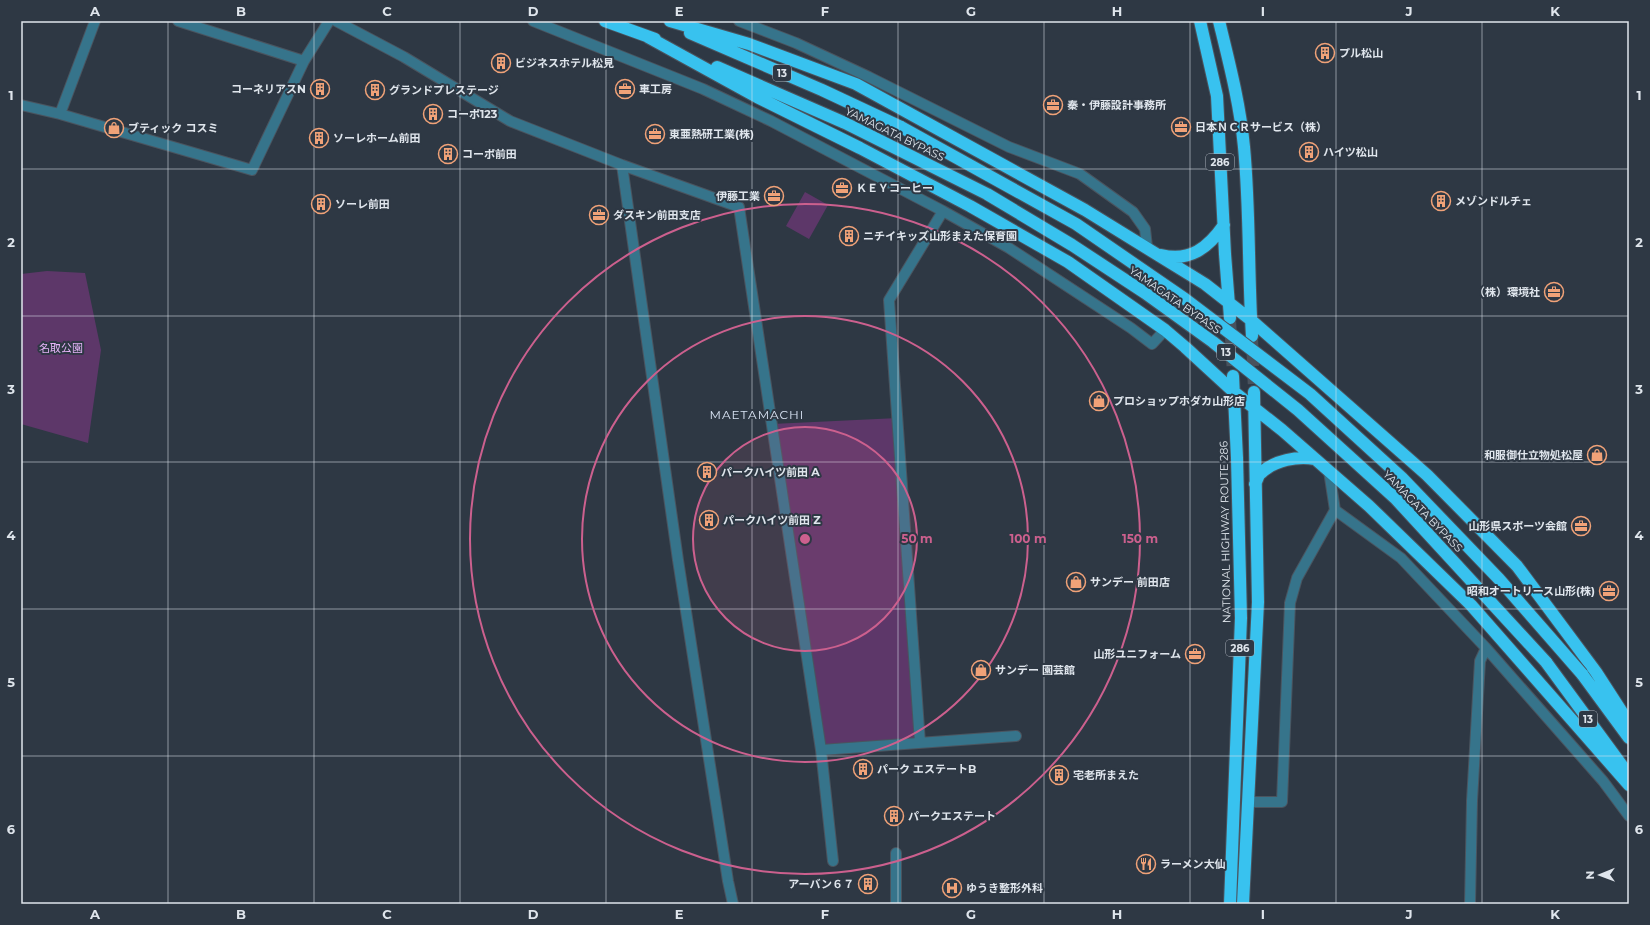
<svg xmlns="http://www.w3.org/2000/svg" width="1650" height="925" font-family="Montserrat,'Noto Sans JP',sans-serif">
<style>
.green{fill:#5d3769}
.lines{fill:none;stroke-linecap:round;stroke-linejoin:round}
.highway-tunnel{stroke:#49525d;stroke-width:12;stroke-dasharray:12 6;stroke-linecap:butt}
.minor-casing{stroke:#4a545f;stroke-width:12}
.highway-casing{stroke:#4a545f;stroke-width:14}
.minor{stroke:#36748b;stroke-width:10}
.highway{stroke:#38c2ef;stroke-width:12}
.highway-bridge-casing{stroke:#4a545f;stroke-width:14;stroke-linecap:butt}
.highway-bridge{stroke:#38c2ef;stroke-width:12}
.grid{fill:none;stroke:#dfe5ec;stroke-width:1;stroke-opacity:0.55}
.ring{fill:none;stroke:#cc608e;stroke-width:2}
.labels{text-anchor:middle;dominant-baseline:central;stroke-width:4;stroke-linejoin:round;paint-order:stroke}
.shield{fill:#2e3844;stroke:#aab1ba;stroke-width:1}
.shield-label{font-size:10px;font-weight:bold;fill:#dfe5ec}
.poi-label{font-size:11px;font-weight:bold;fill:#dfe5ec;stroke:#2e3844;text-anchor:start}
.street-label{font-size:11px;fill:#dfe5ec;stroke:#2e3844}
.park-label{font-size:11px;fill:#e5b3f7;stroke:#2e3844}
.neighbourhood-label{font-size:12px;letter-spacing:1px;fill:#d9e4f4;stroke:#2e3844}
.centre{fill:#cc608e;stroke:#2e3844;stroke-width:2}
.ring-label{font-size:12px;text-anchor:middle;font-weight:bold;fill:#cc608e;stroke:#2e3844;stroke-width:4;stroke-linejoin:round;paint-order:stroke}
.neatline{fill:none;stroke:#dfe5ec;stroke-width:1.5}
.grid-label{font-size:13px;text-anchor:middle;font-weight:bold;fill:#dfe5ec}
</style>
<rect width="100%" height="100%" fill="#2e3844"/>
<path class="green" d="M 805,192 L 828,205 L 809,239 L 786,226 Z
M 47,271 L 85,273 L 101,350 L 88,443 L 21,424 L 21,274 Z
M 898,418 L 920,743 L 821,750 L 772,424 Z"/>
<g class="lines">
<path class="highway-tunnel" d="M 1230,318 L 1233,376
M 1252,336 L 1254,392"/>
<defs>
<path id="minor" d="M 178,21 L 304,61
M 336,21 L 404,57 L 510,121 L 622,165 L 739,207 L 821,750 L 833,861
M 533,21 L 703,89 L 771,121 L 943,211 L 1009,248 L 1131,328 L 1152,344 L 1165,330
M 739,21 L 796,43 L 869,77 L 1009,147 L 1080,174 L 1133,212 L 1145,229 L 1147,247
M 21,105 L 60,114 L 252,170 L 304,61 L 329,21
M 60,114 L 95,21
M 622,165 L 678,560 L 728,881 L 733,904
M 1329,471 L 1335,510 L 1401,558 L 1486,648 L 1603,781 L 1629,816
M 920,743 L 889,300 L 943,211
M 821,750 L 1016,736
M 1248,802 L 1282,802 L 1290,603 L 1297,578 L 1335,510
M 896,853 L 896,904
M 1470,904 L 1472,801 L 1480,661 L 1486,648"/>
<path id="highway" d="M 605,21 L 655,39
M 670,21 L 749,44 L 856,84 L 1085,210 L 1205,284 L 1251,320 L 1427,475 L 1517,566 L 1596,672 L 1629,723
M 1200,21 L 1217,96 L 1225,254 L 1230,318
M 1219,21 C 1229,62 1240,104 1244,147 C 1250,210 1248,273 1252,336
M 690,33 L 822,90 L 901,127
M 648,37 L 757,97 L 860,148 L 970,206 L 1068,262 L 1165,330 L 1185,347 L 1234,392 L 1282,430 L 1369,506 L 1471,605 L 1629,785
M 717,67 L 845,123
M 1161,255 C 1190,262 1208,248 1224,225
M 1255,484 C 1257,481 1258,475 1261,473 C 1275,460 1297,456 1315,459
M 1546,662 L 1626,771
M 1582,674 L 1629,738
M 1230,904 L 1241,618 L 1237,458 L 1233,376
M 1243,904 L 1258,602 L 1254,392"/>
</defs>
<use href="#minor" class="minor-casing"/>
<use href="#highway" class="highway-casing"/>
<use href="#minor" class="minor"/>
<use href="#highway" class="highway"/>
<defs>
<path id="highway-bridge" d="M 845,123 L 987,194 L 1072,245 L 1145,293 L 1213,342 L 1298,410 L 1395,498 L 1546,662
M 901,127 L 1076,224 L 1185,299 L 1310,394 L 1402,478 L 1499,579 L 1582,674"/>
</defs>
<use href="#highway-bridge" class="highway-bridge-casing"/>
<use href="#highway-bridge" class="highway-bridge"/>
</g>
<path class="grid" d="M 168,21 L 168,904M 314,21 L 314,904M 460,21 L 460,904M 606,21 L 606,904M 752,21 L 752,904M 898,21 L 898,904M 1044,21 L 1044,904M 1190,21 L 1190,904M 1336,21 L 1336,904M 1482,21 L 1482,904M 21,169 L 1629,169M 21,316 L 1629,316M 21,462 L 1629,462M 21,609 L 1629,609M 21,756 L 1629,756"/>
<circle cx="805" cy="539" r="112" fill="#cc608e" fill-opacity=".12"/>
<g class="ring">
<circle cx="805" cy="539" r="112"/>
<circle cx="805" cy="539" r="223"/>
<circle cx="805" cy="539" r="335"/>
</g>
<defs>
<symbol id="building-ring" viewBox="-11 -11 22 22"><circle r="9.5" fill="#2e3844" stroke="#f0a278" stroke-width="1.5"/><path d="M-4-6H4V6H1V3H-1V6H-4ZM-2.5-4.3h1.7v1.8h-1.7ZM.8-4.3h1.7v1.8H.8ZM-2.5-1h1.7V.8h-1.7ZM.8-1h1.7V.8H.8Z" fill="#f0a278"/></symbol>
<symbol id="office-ring" viewBox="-11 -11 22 22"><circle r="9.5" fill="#2e3844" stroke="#f0a278" stroke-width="1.5"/><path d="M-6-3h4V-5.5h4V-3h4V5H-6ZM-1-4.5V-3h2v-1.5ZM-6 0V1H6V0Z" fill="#f0a278"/></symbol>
<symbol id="shop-ring" viewBox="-11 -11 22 22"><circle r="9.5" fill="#2e3844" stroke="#f0a278" stroke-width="1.5"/><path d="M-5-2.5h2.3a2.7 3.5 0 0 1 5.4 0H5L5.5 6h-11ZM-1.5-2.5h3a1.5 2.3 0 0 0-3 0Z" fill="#f0a278"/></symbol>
<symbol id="restaurant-ring" viewBox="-11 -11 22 22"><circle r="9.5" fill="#2e3844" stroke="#f0a278" stroke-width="1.5"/><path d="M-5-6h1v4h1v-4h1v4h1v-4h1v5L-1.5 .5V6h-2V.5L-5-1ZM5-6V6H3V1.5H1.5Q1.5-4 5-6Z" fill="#f0a278"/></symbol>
<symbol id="hospital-ring" viewBox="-11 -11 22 22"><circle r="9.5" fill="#2e3844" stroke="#f0a278" stroke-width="1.5"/><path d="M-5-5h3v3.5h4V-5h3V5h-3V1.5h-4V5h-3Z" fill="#f0a278"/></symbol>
</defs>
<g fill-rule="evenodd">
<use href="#building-ring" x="1314" y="42" width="22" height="22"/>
<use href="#building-ring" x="490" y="52" width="22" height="22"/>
<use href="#building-ring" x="309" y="78" width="22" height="22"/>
<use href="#office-ring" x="614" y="78" width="22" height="22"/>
<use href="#building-ring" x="364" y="79" width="22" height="22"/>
<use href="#office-ring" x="1042" y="94" width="22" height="22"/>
<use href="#building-ring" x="422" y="103" width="22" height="22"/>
<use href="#office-ring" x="1170" y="116" width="22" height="22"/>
<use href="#shop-ring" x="103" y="117" width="22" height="22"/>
<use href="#office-ring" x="644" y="123" width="22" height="22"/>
<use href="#building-ring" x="308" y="127" width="22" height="22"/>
<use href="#building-ring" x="1298" y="141" width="22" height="22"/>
<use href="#building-ring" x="437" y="143" width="22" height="22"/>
<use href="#office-ring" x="831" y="177" width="22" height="22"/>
<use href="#office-ring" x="763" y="185" width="22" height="22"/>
<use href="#building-ring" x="1430" y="190" width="22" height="22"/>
<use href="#building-ring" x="310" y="193" width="22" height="22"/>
<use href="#office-ring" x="588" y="204" width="22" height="22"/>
<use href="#building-ring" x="838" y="225" width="22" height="22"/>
<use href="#office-ring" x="1543" y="281" width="22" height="22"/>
<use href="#shop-ring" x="1088" y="390" width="22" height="22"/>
<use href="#shop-ring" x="1586" y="444" width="22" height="22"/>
<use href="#building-ring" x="696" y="461" width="22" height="22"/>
<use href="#building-ring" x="698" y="509" width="22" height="22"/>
<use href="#office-ring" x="1570" y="515" width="22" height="22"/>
<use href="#shop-ring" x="1065" y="571" width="22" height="22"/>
<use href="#office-ring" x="1598" y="580" width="22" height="22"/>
<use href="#office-ring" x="1184" y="643" width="22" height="22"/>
<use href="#shop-ring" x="970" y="659" width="22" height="22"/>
<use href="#building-ring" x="852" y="758" width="22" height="22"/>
<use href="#building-ring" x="1048" y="764" width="22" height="22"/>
<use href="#building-ring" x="883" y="805" width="22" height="22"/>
<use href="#restaurant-ring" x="1135" y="853" width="22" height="22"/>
<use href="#building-ring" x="857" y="873" width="22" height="22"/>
<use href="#hospital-ring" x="941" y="877" width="22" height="22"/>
</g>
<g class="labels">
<g class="shield">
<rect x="773" y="65" width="18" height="16" rx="3"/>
<rect x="1206" y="154" width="28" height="16" rx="3"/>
<rect x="1217" y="344" width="18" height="16" rx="3"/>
<rect x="1226" y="640" width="28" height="16" rx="3"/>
<rect x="1579" y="711" width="18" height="16" rx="3"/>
</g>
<g class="shield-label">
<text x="782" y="73">13</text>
<text x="1220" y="162">286</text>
<text x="1226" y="352">13</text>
<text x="1240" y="648">286</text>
<text x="1588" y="719">13</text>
</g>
<g class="poi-label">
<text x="1339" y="53">プル松山</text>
<text x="515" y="63">ビジネスホテル松見</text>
<text x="306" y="89" text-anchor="end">コーネリアスN</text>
<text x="639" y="89">車工房</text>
<text x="389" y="90">グランドプレステージ</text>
<text x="1067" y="105">秦・伊藤設計事務所</text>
<text x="447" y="114">コーポ123</text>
<text x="1195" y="127">日本ＮＣＲサービス（株）</text>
<text x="128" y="128">ブティック コスミ</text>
<text x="669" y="134">東亜熱研工業(株)</text>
<text x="333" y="138">ソーレホーム前田</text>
<text x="1323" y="152">ハイツ松山</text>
<text x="462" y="154">コーポ前田</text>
<text x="856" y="188">ＫＥＹコーヒー</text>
<text x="760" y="196" text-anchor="end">伊藤工業</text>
<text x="1455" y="201">メゾンドルチェ</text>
<text x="335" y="204">ソーレ前田</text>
<text x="613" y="215">ダスキン前田支店</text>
<text x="863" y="236">ニチイキッズ山形まえた保育園</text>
<text x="1540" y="292" text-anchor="end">（株）環境社</text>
<text x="1113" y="401">プロショップホダカ山形店</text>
<text x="1583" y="455" text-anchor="end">和服御仕立物処松屋</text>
<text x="721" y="472">パークハイツ前田 A</text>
<text x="723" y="520">パークハイツ前田 Z</text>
<text x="1567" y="526" text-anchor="end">山形県スポーツ会館</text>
<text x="1090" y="582">サンデー 前田店</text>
<text x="1595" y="591" text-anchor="end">昭和オートリース山形(株)</text>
<text x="1181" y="654" text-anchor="end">山形ユニフォーム</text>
<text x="995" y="670">サンデー 園芸館</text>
<text x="877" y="769">パーク エステートB</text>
<text x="1073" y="775">宅老所まえた</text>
<text x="908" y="816">パークエステート</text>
<text x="1160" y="864">ラーメン大仙</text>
<text x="854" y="884" text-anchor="end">アーバン６７</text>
<text x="966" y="888">ゆうき整形外科</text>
</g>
<g class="street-label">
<text transform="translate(895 134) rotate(26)">YAMAGATA BYPASS</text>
<text transform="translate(1175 300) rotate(35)">YAMAGATA BYPASS</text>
<text transform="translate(1423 511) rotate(46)">YAMAGATA BYPASS</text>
<text transform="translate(1225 532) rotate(-91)">NATIONAL HIGHWAY ROUTE 286</text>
</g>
<g class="park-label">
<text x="61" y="348">名取公園</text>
</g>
<g class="neighbourhood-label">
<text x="757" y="414">MAETAMACHI</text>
</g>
</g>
<circle cx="805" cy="539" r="6" class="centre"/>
<g class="ring-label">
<text x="917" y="543">50 m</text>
<text x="1028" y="543">100 m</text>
<text x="1140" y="543">150 m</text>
</g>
<rect width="1650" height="925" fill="none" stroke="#2e3844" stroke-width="44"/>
<g transform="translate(1600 875) rotate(269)" stroke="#2e3844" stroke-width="3" paint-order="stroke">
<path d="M0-3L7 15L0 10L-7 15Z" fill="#dfe5ec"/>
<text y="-6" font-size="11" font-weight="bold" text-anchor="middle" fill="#dfe5ec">N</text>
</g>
<rect x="22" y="22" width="1606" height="881" class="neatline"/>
<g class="grid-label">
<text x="95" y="16">A</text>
<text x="241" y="16">B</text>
<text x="387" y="16">C</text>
<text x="533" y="16">D</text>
<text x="679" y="16">E</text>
<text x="825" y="16">F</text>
<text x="971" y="16">G</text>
<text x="1117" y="16">H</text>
<text x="1263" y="16">I</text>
<text x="1409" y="16">J</text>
<text x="1555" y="16">K</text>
<text x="11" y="100">1</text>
<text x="1639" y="100">1</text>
<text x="11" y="247">2</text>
<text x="1639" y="247">2</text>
<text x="11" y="394">3</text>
<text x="1639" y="394">3</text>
<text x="11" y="540">4</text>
<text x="1639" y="540">4</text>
<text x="11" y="687">5</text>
<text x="1639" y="687">5</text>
<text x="11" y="834">6</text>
<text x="1639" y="834">6</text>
<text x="95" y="919">A</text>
<text x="241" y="919">B</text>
<text x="387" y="919">C</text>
<text x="533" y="919">D</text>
<text x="679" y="919">E</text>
<text x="825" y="919">F</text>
<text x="971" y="919">G</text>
<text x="1117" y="919">H</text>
<text x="1263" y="919">I</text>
<text x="1409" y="919">J</text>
<text x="1555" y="919">K</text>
</g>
</svg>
